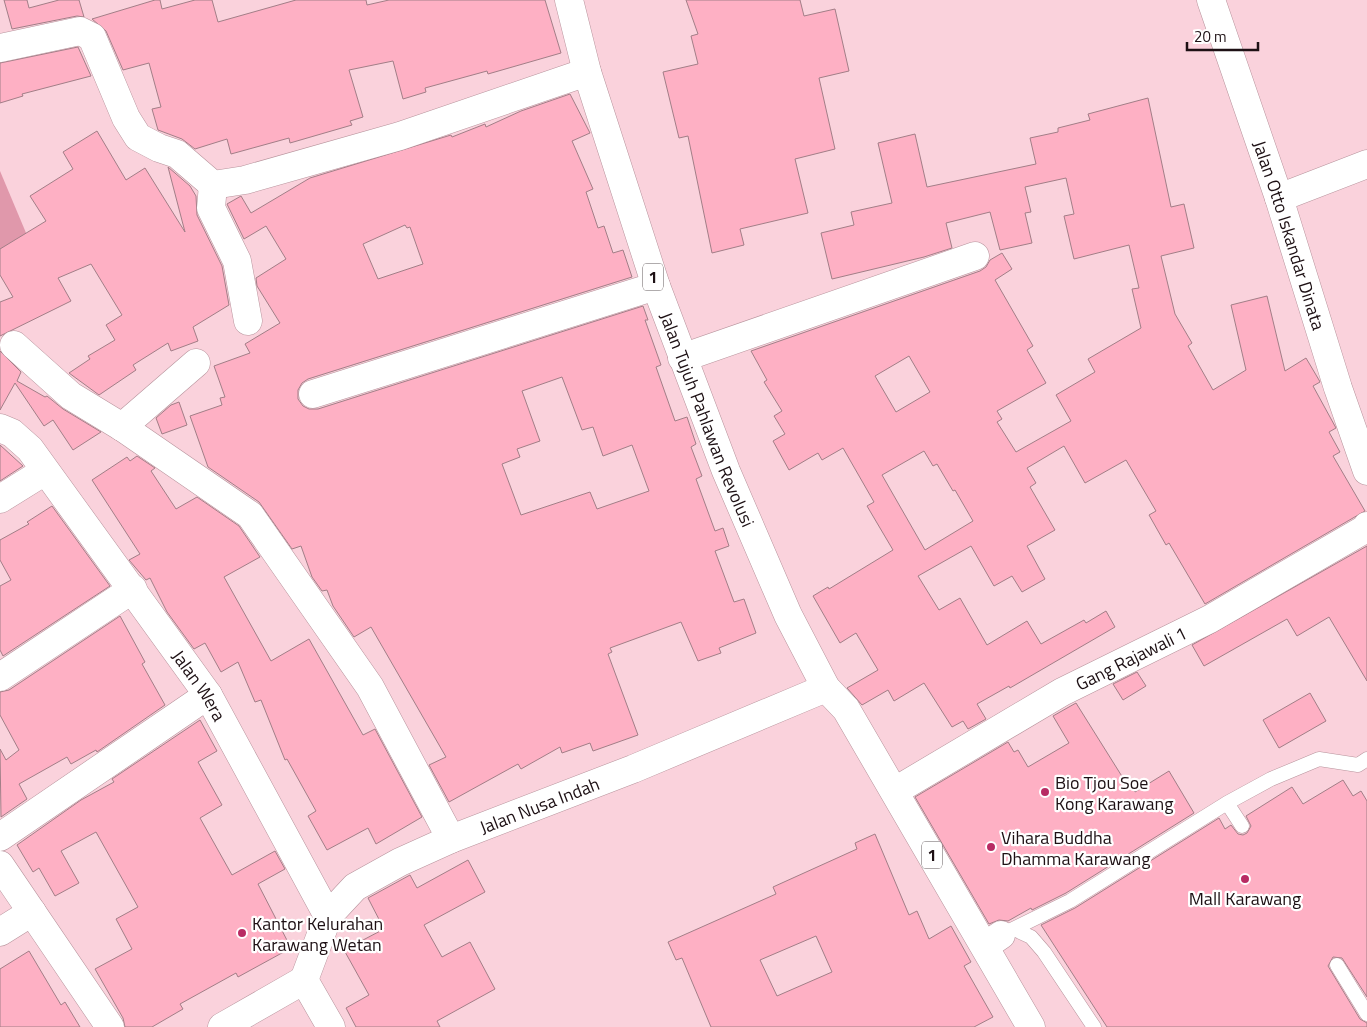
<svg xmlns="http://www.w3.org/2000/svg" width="1367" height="1027" font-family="'Titillium Web',sans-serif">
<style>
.green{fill:#e098ab}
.building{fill:#feb0c4;stroke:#a27e87;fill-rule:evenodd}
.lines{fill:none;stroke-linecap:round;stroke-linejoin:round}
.service-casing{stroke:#b7939c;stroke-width:15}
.minor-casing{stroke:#b7939c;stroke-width:29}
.tertiary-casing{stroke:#b7939c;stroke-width:29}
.primary-casing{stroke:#b7939c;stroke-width:29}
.service{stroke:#fff;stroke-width:14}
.minor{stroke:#fff;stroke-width:28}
.tertiary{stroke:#fff;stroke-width:28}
.primary{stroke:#fff;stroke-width:28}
.poi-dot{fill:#b82b63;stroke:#fff;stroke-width:2}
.labels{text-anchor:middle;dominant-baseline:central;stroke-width:4.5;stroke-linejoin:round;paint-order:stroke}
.shield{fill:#fff;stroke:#61585a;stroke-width:1}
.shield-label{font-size:16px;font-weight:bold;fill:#1d1014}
.street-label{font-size:18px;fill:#1d1014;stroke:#fff}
.poi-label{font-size:18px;fill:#1d1014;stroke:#fff;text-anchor:start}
</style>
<rect width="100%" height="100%" fill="#fad2dc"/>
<path class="green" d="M 0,171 L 29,240 L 0,250 Z"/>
<path class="building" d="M 4,0 L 27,0 L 29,8 L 59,0 L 79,0 L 84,17 L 77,16 L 12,29 Z
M 155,0 L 160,0 L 162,9 L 195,0 L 212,0 L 218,22 L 296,0 L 366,0 L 367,5 L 389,0 L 545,0 L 561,53 L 488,74 L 487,71 L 425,88 L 426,92 L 403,99 L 393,61 L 349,70 L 363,117 L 350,121 L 352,125 L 290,143 L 289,138 L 231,154 L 227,139 L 195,149 L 182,139 L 158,130 L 152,109 L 161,107 L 149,63 L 123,70 L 106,31 L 92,19 Z
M 686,0 L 800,0 L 804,16 L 835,9 L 849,71 L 819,78 L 835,149 L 795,159 L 808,213 L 740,229 L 744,245 L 712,253 L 688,136 L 679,138 L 663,72 L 698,64 L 691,36 L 698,34 Z
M 78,47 L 91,76 L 22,94 L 23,96 L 0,103 L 0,63 Z
M 570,94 L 590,133 L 572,141 L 593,189 L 586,192 L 598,228 L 604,226 L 613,253 L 623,250 L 632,277 L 308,379 L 302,383 L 298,390 L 298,399 L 303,406 L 309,409 L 318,409 L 643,306 L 648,320 L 645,320 L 661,365 L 656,367 L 675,421 L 687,417 L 696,444 L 691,447 L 702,476 L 696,479 L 715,531 L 723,528 L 729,546 L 715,551 L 734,602 L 744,599 L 756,633 L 719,648 L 721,653 L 698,661 L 681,622 L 610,648 L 612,652 L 608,654 L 638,735 L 593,751 L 590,743 L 562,753 L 560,747 L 521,769 L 518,764 L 449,802 L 429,765 L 446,757 L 371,627 L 354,637 L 333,606 L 327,590 L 322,591 L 312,577 L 301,546 L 292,549 L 259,502 L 208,467 L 190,416 L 222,405 L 220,398 L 225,397 L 214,366 L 250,353 L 245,344 L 280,323 L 257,286 L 256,278 L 286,259 L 266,226 L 244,239 L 227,204 L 241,196 L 251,213 L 310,178 L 451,135 L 452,137 L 485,124 L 486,127 L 521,111 ZM 405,225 L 407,228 L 410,227 L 423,264 L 378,279 L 363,244 ZM 562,377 L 582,430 L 593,427 L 603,456 L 632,445 L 649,491 L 597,509 L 590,492 L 521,515 L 502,464 L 520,457 L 517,449 L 540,441 L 522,391 Z
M 1148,98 L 1171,207 L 1184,204 L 1194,248 L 1161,256 L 1175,314 L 1192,343 L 1188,346 L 1213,390 L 1246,370 L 1231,305 L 1267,296 L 1285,371 L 1306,358 L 1319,380 L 1320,382 L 1313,386 L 1336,428 L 1329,432 L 1340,452 L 1333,456 L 1365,511 L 1205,604 L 1169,543 L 1166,545 L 1149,515 L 1156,511 L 1126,460 L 1085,483 L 1064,446 L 1027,468 L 1036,483 L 1030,487 L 1055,530 L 1027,546 L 1045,579 L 1022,592 L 1012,576 L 994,586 L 971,546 L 918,576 L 939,610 L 960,598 L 987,645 L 1027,621 L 1041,644 L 1084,620 L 1086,623 L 1106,611 L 1115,627 L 1010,688 L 1009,686 L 977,704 L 986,719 L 968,729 L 963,721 L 952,727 L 924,683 L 894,701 L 888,690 L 862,705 L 847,688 L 878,670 L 856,633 L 840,643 L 813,596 L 828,587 L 829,589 L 893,550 L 867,506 L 874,502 L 843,448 L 822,460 L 818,453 L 789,470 L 773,441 L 785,434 L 774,416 L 782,411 L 764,382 L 767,380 L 751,351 L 980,271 L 986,267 L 990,260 L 1002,253 L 1012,269 L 995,280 L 1033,346 L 1027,350 L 1046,383 L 997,411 L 1002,419 L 997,422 L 1016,452 L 1071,421 L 1056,395 L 1095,372 L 1088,359 L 1141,328 L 1132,289 L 1139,288 L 1129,245 L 1074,259 L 1064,216 L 1074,214 L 1066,178 L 1025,187 L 1031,212 L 1025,213 L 1032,243 L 1000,250 L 990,212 L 946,223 L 952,248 L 924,257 L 832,279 L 821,233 L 854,225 L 851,212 L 892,203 L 878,143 L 915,134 L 927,187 L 1036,164 L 1030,138 L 1058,132 L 1058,128 L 1090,120 L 1088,114 ZM 909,356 L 930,392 L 896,412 L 875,376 ZM 924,451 L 933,466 L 937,464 L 953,491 L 955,490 L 973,521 L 925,550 L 882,475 Z
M 97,131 L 126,180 L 145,168 L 185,232 L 168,167 L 190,186 L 196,196 L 197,215 L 222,266 L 229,305 L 193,327 L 198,341 L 171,351 L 168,343 L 133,365 L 136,370 L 99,395 L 69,373 L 90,359 L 88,356 L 115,340 L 106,325 L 122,315 L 91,264 L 58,278 L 71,301 L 0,336 L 0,302 L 13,297 L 0,275 L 0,249 L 46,221 L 30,196 L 73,169 L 63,152 Z
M 0,351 L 21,372 L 17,381 L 45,397 L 47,396 L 63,409 L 101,432 L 73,450 L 53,420 L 44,426 L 15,383 L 0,410 Z
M 179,402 L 187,425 L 162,434 L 156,418 L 171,405 Z
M 0,445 L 23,466 L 0,481 Z
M 137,456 L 155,468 L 151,471 L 176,509 L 197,497 L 239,526 L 260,557 L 224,577 L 271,661 L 309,639 L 363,735 L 375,729 L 422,817 L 376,844 L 368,828 L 327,850 L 308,816 L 316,811 L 287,759 L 285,760 L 261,700 L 255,702 L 238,662 L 221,672 L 205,643 L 194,649 L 167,612 L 150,578 L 146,580 L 129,560 L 140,554 L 92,480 L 127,457 L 130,461 Z
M 52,506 L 110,586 L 3,656 L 0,650 L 0,586 L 11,580 L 0,560 L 0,540 L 29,524 L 27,522 Z
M 1367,546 L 1367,681 L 1329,617 L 1297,636 L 1287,619 L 1204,666 L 1192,645 Z
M 120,616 L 145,662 L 142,664 L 165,705 L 97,752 L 96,750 L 71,764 L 67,757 L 19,784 L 27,799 L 1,817 L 0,749 L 6,760 L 19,750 L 0,715 L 0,692 L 9,690 Z
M 1137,672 L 1146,686 L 1123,700 L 1113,684 Z
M 1310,693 L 1326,721 L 1279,748 L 1263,720 Z
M 1076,703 L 1123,778 L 1125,776 L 1135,792 L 1169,771 L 1194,813 L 1066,893 L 1032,910 L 1031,908 L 1008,921 L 999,920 L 989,924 L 915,797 L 1008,742 L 1014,752 L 1018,750 L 1028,767 L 1069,743 L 1053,716 Z
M 200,720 L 217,751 L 198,762 L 222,805 L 200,818 L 232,875 L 275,851 L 285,869 L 258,884 L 291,948 L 238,977 L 236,973 L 180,1004 L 183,1009 L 152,1027 L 125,1027 L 123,1018 L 95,969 L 132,949 L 116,919 L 138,907 L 96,832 L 61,851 L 79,883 L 55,896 L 39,868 L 33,872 L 17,845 L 81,800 L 114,782 L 112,779 Z
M 1343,780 L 1353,796 L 1361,791 L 1367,801 L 1367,997 L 1342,958 L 1333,957 L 1328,966 L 1360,1019 L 1367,1023 L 1367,1027 L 1107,1027 L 1041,925 L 1075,908 L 1219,818 L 1225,829 L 1231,825 L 1238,834 L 1243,835 L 1247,833 L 1251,826 L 1246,816 L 1292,787 L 1303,804 Z
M 875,834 L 909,915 L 917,911 L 929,939 L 951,926 L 971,962 L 964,966 L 993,1017 L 974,1027 L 711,1027 L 682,958 L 676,960 L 668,942 L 776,894 L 773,887 L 857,849 L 855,843 ZM 816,936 L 832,972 L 777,996 L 760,960 Z
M 468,860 L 485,892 L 424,925 L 442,957 L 470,942 L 495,989 L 437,1021 L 440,1027 L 356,1027 L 346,1008 L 369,995 L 344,950 L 384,929 L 368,898 L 410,875 L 417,888 Z
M 29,951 L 61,1005 L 65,1002 L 80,1027 L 0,1027 L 0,969 Z"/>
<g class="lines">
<defs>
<path id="service" d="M 1227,803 L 1242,826
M 1014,929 L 1031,937 L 1044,952 L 1094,1027
M 1001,935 L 1070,901 L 1227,803 L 1271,779 L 1319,759 L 1358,765 L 1367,759
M 1337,965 L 1367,1014"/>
<g id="minor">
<path d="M 0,48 L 80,31 L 92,37 L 126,118 L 138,137 L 159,148 L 177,154 L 213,185 L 245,180 L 400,136 L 587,72"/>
<path d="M 213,185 L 211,208 L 237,261 L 248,321"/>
<path d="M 1279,198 L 1367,164"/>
<path d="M 14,345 L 71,396 L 122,427 L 250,515 L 370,687 L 451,839"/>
<path d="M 682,358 L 975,256"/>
<path d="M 313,394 L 656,286"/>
<path d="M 122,427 L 196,363"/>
<path id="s1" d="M 0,428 L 12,433 L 30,449 L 208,695 L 328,916"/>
<path d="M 0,499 L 45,471"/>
<path d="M 0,677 L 133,589"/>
<path id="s2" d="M 895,791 L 1062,692 L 1210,619 L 1365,529 L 1367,526"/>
<path d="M 0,837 L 208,695"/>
<path d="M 0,865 L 110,1027"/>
<path d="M 0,932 L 32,912"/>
<path d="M 985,946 L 1001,935"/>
<path id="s3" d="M 304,980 L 328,916 L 355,887 L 400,862 L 451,839 L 633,769 L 826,688"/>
<path d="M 304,980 L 331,1027"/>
<path d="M 222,1027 L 304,980"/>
</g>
<g id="tertiary">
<path id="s4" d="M 1211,0 L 1279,198 L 1338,388 L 1367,471"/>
</g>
<g id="primary">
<path id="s5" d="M 569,0 L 587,72 L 656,286 L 726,471 L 788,615 L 826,688 L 846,709 L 1031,1027"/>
</g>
</defs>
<use href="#service" class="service-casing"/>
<use href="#minor" class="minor-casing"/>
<use href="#tertiary" class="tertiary-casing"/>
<use href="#primary" class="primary-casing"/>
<use href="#service" class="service"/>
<use href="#minor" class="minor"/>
<use href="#tertiary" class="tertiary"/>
<use href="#primary" class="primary"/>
</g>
<g class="poi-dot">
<circle cx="1045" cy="792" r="5"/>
<circle cx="991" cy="847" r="5"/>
<circle cx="1245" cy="879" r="5"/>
<circle cx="242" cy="933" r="5"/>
</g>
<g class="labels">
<g class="shield">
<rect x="643" y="263.5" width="20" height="27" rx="4"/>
<rect x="922" y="841.5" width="20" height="27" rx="4"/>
</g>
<g class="shield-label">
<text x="653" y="277">1</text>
<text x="932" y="855">1</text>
</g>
<g class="street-label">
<text stroke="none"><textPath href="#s4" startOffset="248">Jalan Otto Iskandar Dinata</textPath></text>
<text stroke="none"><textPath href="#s5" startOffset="442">Jalan Tujuh Pahlawan Revolusi</textPath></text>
<text stroke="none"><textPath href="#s2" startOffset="271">Gang Rajawali 1</textPath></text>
<text stroke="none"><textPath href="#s1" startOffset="328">Jalan Wera</textPath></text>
<text stroke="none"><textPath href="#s3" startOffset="310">Jalan Nusa Indah</textPath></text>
</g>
<g class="poi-label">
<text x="1055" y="782">Bio Tjou Soe<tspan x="1055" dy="21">Kong Karawang</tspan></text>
<text x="1001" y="837">Vihara Buddha<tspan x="1001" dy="21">Dhamma Karawang</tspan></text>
<text x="1245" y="898" text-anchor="middle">Mall Karawang</text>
<text x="252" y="923">Kantor Kelurahan<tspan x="252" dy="21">Karawang Wetan</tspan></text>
</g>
</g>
<path d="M1187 42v8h71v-8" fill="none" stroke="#1d1014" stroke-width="2.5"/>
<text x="1194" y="42" font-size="15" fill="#1d1014" stroke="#ffffff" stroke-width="4" paint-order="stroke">20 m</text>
</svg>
